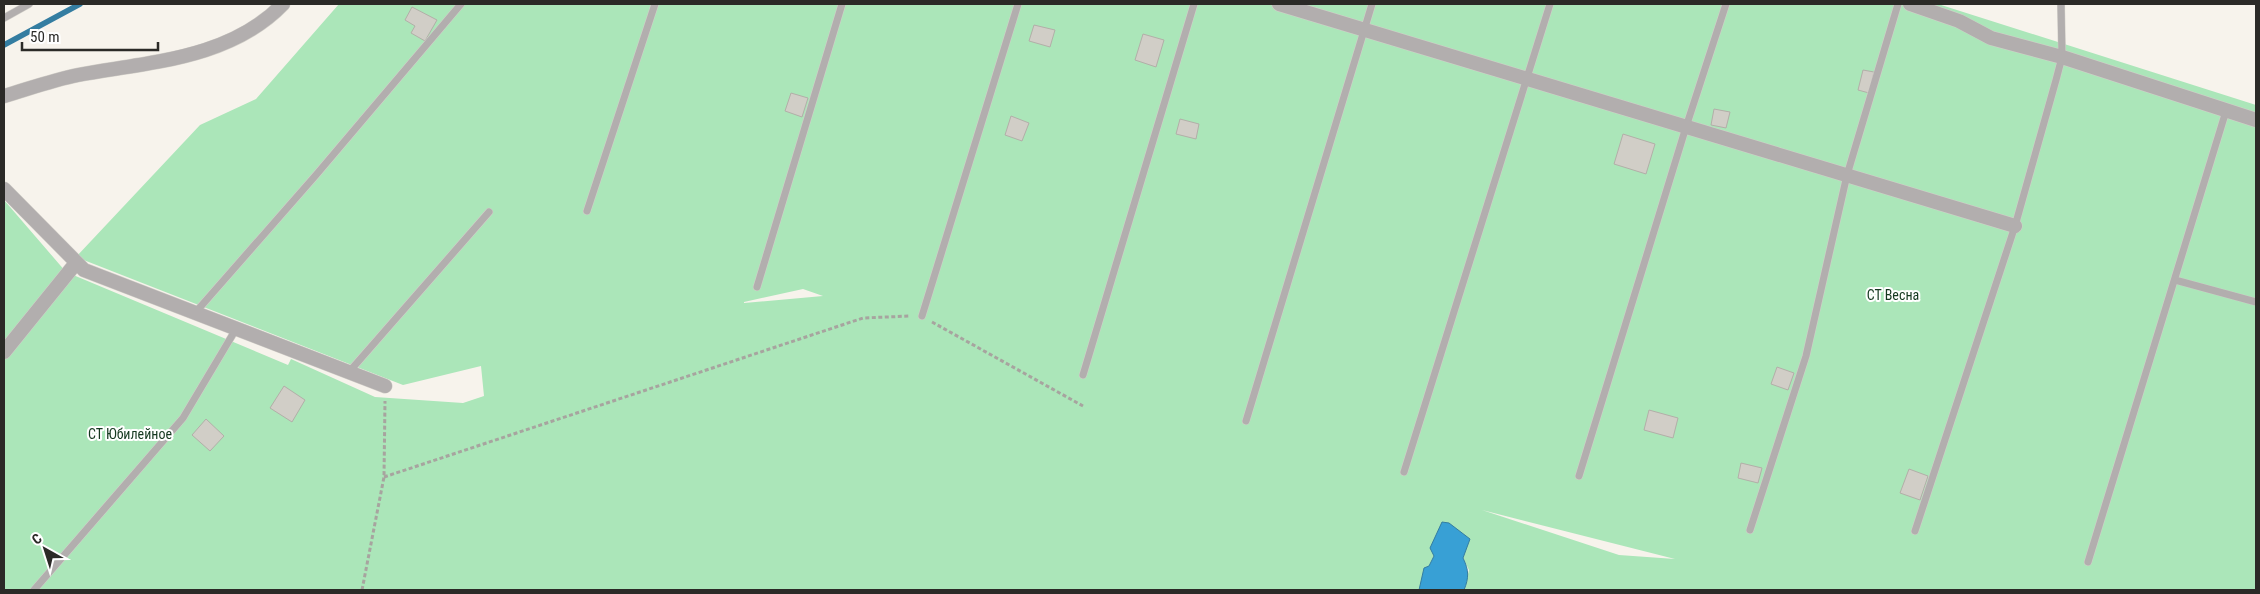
<svg xmlns="http://www.w3.org/2000/svg" width="2260" height="594" font-family="'Roboto Condensed',sans-serif">
<style>
.green{fill:#abe6b9;fill-rule:evenodd}
.water{fill:#38a0d5;stroke:#347da1}
.lines{fill:none;stroke-linecap:round;stroke-linejoin:round}
.stream{stroke:#347da1;stroke-width:5.5}
.building{fill:#d1cec7;stroke:#b2afa8}
.service-casing{stroke:#d2cfc9;stroke-width:8}
.minor-casing{stroke:#d2cfc9;stroke-width:15}
.path{stroke:#a7a49f;stroke-width:3;stroke-dasharray:4 2.5;stroke-linecap:butt}
.service{stroke:#b2aeae;stroke-width:7}
.minor{stroke:#b2aeae;stroke-width:14}
.labels{text-anchor:middle;dominant-baseline:central;stroke-width:4;stroke-linejoin:round;paint-order:stroke}
.park-label{font-size:14px;fill:#14381f;stroke:#fff}
</style>
<rect width="100%" height="100%" fill="#f7f3ec"/>
<path class="green" d="M 339,4 L 1938,4 L 2256,105 L 2256,590 L 1464,590 L 1469,570 L 1463,558 L 1469,539 L 1434,556 L 1419,590 L 4,590 L 4,200 L 66,272 L 288,365 L 291,359 L 375,397 L 463,403 L 484,396 L 481,366 L 403,385 L 76,257 L 200,125 L 256,99 ZM 803,289 L 823,296 L 744,303 L 744,302 ZM 1482,510 L 1675,559 L 1619,555 Z"/>
<path class="water" d="M 1442,522 L 1449,523 L 1470,539 L 1463,558 C 1469,570 1469,578 1464,590 L 1419,590 L 1424,568 L 1429,566 L 1434,556 L 1430,548 Z"/>
<g class="lines">
<path class="stream" d="M 4,45 L 80,4"/>
</g>
<path class="building" d="M 412,7 L 437,20 L 425,41 L 411,33 L 415,26 L 405,20 Z
M 1034,25 L 1055,30 L 1050,47 L 1029,41 Z
M 1143,34 L 1164,40 L 1156,67 L 1135,60 Z
M 1863,70 L 1874,72 L 1869,93 L 1858,90 Z
M 791,93 L 808,98 L 802,117 L 785,111 Z
M 1714,109 L 1730,112 L 1726,128 L 1711,125 Z
M 1011,116 L 1029,123 L 1022,141 L 1005,135 Z
M 1180,119 L 1199,124 L 1196,139 L 1176,134 Z
M 1623,134 L 1655,144 L 1646,174 L 1614,164 Z
M 1777,367 L 1794,373 L 1788,390 L 1771,384 Z
M 284,386 L 305,400 L 292,422 L 270,408 Z
M 1649,410 L 1678,418 L 1673,438 L 1644,430 Z
M 206,419 L 224,436 L 210,451 L 192,435 Z
M 1741,463 L 1762,468 L 1758,483 L 1738,478 Z
M 1909,469 L 1928,476 L 1920,500 L 1900,493 Z"/>
<g class="lines">
<defs>
<path id="service" d="M 4,18 L 29,4
M 587,211 L 655,4
M 2175,280 L 2256,302
M 757,287 L 842,4
M 195,313 L 316,175 L 461,4
M 922,316 L 1018,4
M 349,372 L 489,212
M 1083,375 L 1194,4
M 1246,421 L 1372,4
M 1404,472 L 1550,4
M 1579,476 L 1686,127 L 1726,4
M 1750,530 L 1806,356 L 1847,175 L 1898,4
M 1915,531 L 2015,226 L 2056,80 L 2062,57 L 2061,4
M 2088,562 L 2226,111
M 34,590 L 183,418 L 236,329"/>
<path id="minor" d="M 1279,4 L 2015,226
M 1910,4 L 1959,21 L 1991,38 L 2062,57 L 2256,120
M 4,96 C 28,89 53,80 78,75 C 149,62 230,59 283,4
M 4,189 L 84,270 L 385,386
M 4,352 L 76,263"/>
</defs>
<use href="#service" class="service-casing"/>
<use href="#minor" class="minor-casing"/>
<path class="path" d="M 932,322 L 1083,406
M 384,477 L 863,318 L 910,316
M 362,590 L 384,477 L 385,401"/>
<use href="#service" class="service"/>
<use href="#minor" class="minor"/>
</g>
<g class="labels">
<g class="park-label">
<text x="1893" y="295">СТ Весна</text>
<text x="130" y="434">СТ Юбилейное</text>
</g>
</g>
<rect width="2260" height="594" fill="none" stroke="#2b2a27" stroke-width="10"/>
<g transform="translate(45 549) rotate(321)" stroke="#ffffff" stroke-width="4" paint-order="stroke">
<path d="M0-4L9 19L0 12L-9 19Z" fill="#2b2a27"/>
<text y="-8" font-size="14" font-weight="bold" text-anchor="middle" fill="#2b2a27">С</text>
</g>
<path d="M22 42v8h136v-8" fill="none" stroke="#2b2a27" stroke-width="2.5"/>
<text x="30" y="42" font-size="15" fill="#2b2a27" stroke="#ffffff" stroke-width="4" paint-order="stroke">50 m</text>
</svg>
